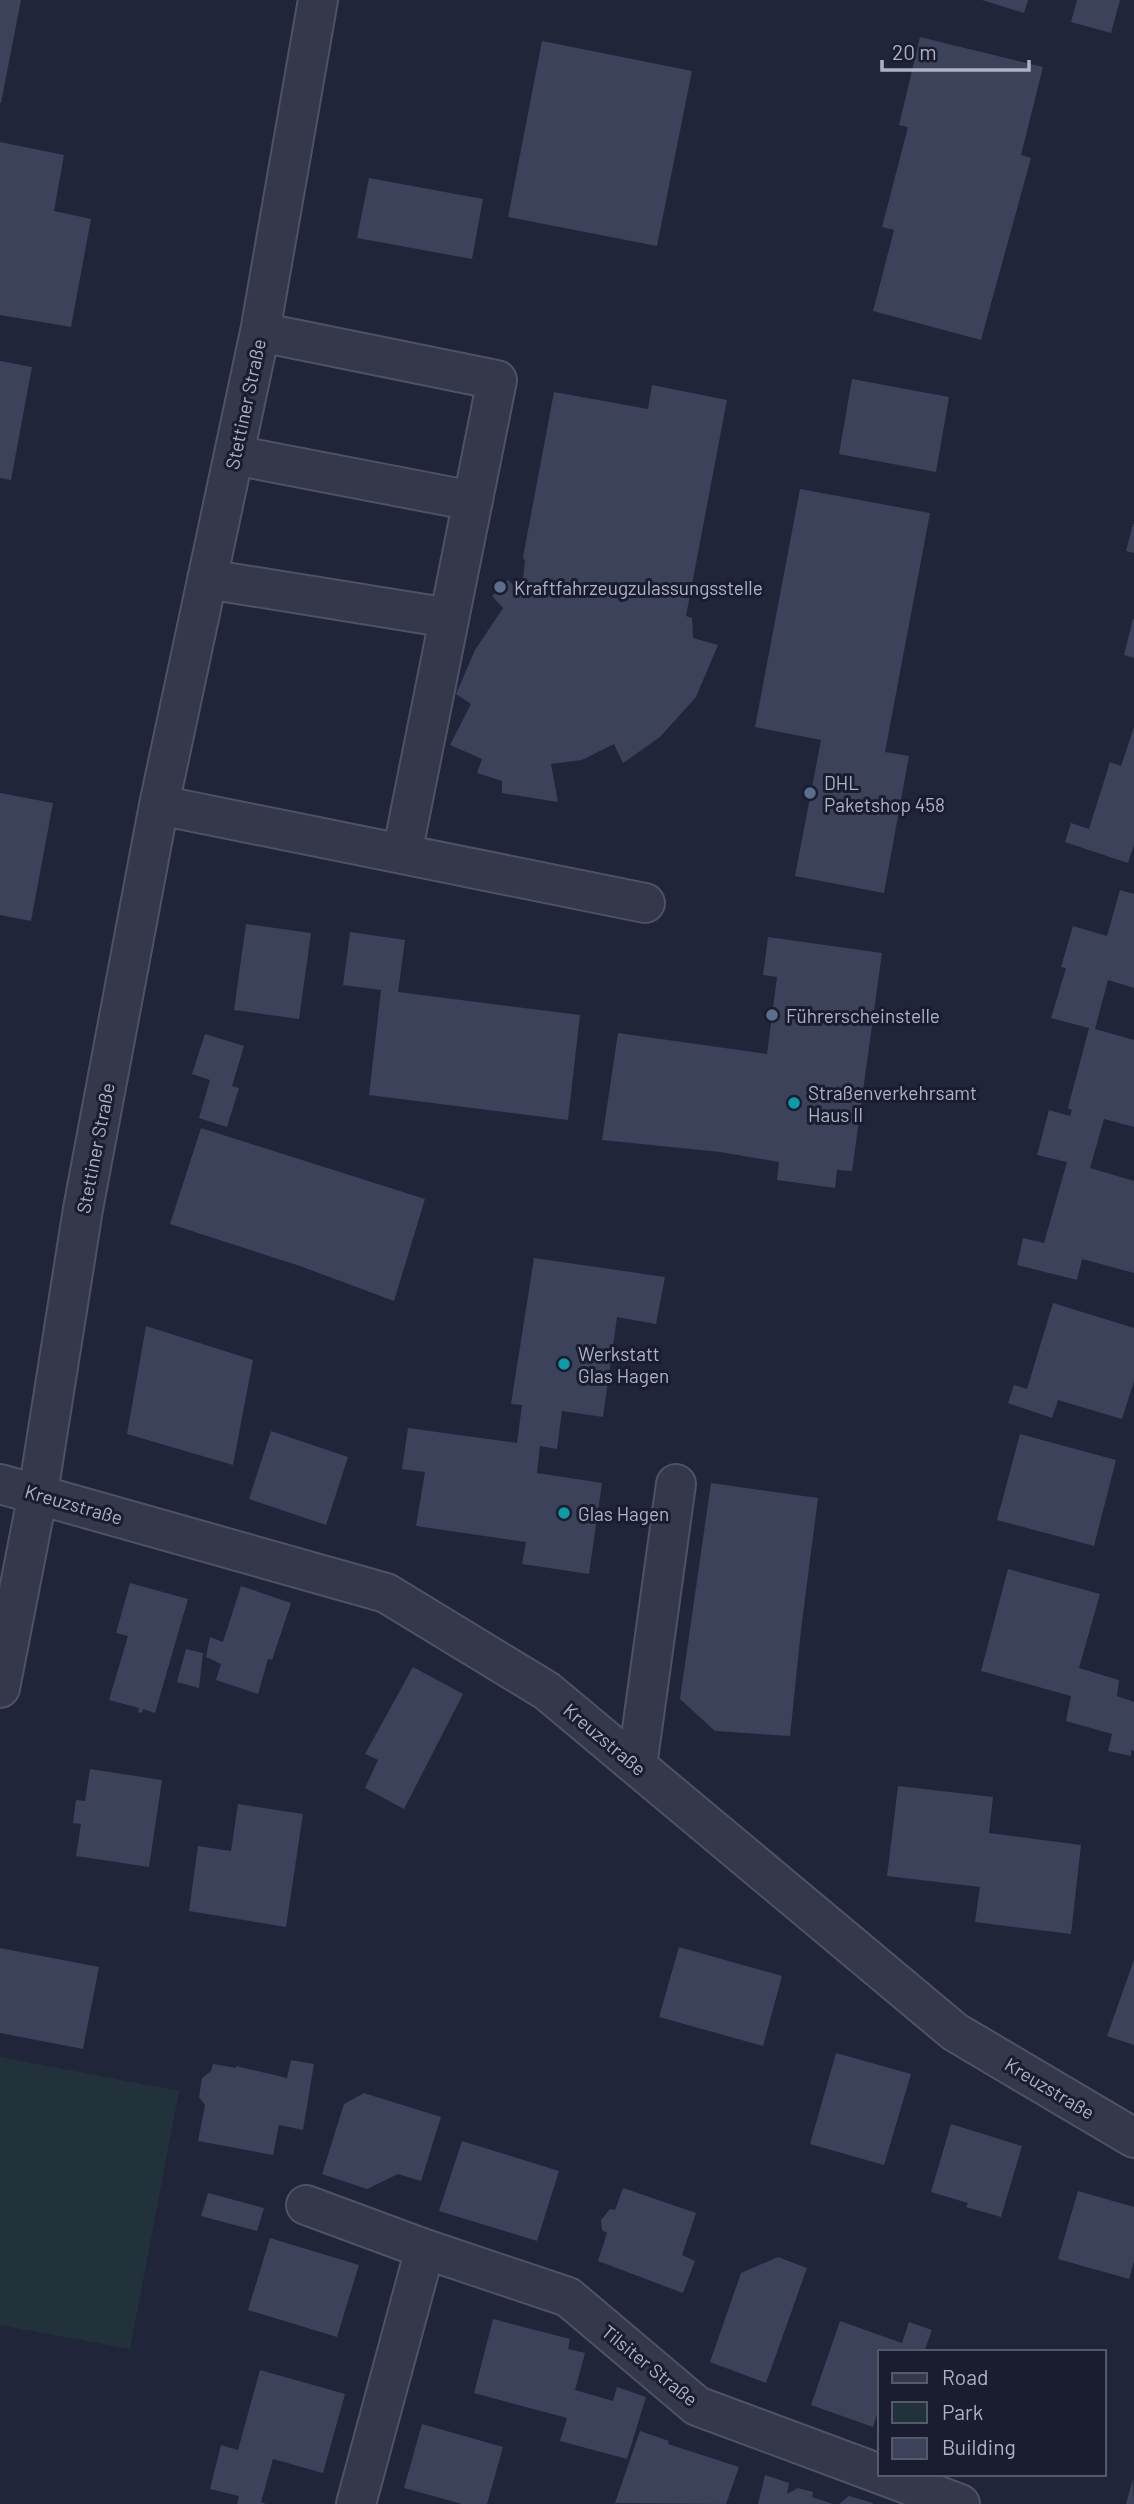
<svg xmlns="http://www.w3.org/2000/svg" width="1134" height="2504" font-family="Barlow,sans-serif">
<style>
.green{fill:#22323b}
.building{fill:#3c425a}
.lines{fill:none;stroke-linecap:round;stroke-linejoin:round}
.minor-casing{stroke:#4f5265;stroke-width:42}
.minor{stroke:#34384a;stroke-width:38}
.service-dot{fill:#5c6f8a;stroke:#191d2f;stroke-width:2.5}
.culture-dot{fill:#0f9aa8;stroke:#191d2f;stroke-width:2.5}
.labels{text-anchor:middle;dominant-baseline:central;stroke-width:6;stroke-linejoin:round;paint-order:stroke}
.street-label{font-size:19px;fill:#afb2c7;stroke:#191d2f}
.poi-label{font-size:19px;fill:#afb2c7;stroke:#191d2f;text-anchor:start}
</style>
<rect width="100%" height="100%" fill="#20253a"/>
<path class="green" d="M 0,2057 L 179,2091 L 130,2349 L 0,2325 Z"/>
<path class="building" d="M 0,0 L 21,0 L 1,103 L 0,103 Z
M 982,0 L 1028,0 L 1024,13 Z
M 1077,0 L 1120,0 L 1111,33 L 1071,22 Z
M 920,37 L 1043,67 L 1021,155 L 1031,158 L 981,340 L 873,311 L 894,230 L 882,227 L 908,127 L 899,125 Z
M 542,41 L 692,71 L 657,246 L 508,217 Z
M 0,142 L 64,155 L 54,211 L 91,219 L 71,327 L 0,315 Z
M 369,178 L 483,199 L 472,259 L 357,238 Z
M 0,361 L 32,367 L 11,480 L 0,478 Z
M 852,379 L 949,397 L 936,472 L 839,454 Z
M 652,385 L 727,400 L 686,616 L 692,618 L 693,638 L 718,645 L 696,697 L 660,737 L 623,763 L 614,744 L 582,760 L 551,764 L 558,802 L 502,793 L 502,781 L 477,773 L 482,759 L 450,745 L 471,704 L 456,694 L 475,650 L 503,608 L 492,596 L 508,580 L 515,587 L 523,578 L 525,561 L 523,557 L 554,392 L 648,409 Z
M 800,489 L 930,513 L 885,752 L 909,756 L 884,893 L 795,876 L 821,740 L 755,727 Z
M 1133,524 L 1134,524 L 1134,553 L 1126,551 Z
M 1133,619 L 1134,619 L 1134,658 L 1124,655 Z
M 1134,727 L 1134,845 L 1128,863 L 1065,842 L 1071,823 L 1089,829 L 1110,762 L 1121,766 Z
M 0,793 L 53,803 L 31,921 L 0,915 Z
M 1120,890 L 1134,894 L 1134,988 L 1108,980 L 1095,1029 L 1134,1040 L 1134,1127 L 1104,1119 L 1090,1168 L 1134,1181 L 1134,1273 L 1082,1259 L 1077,1280 L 1017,1265 L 1023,1238 L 1044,1243 L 1067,1162 L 1037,1155 L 1049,1110 L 1070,1116 L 1072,1110 L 1068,1108 L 1089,1028 L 1051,1018 L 1066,968 L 1061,967 L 1073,926 L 1107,936 Z
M 246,924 L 311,933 L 299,1019 L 234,1010 Z
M 350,932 L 405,940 L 398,992 L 580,1015 L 568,1120 L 369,1095 L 381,990 L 343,985 Z
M 768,937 L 882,953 L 852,1171 L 837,1170 L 835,1188 L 777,1180 L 779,1162 L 720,1152 L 602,1140 L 618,1033 L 767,1054 L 777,977 L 763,975 Z
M 205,1034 L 244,1046 L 232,1086 L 239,1088 L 227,1127 L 199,1118 L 210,1080 L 192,1074 Z
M 201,1128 L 425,1199 L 394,1301 L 300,1266 L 170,1224 Z
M 534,1258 L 665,1277 L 656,1324 L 617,1317 L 603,1417 L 562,1411 L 557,1449 L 540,1446 L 537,1473 L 602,1483 L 589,1574 L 522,1564 L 526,1542 L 416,1526 L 425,1472 L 402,1469 L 408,1428 L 517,1443 L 522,1405 L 511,1404 Z
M 1053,1303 L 1134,1328 L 1134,1381 L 1122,1419 L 1058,1400 L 1052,1418 L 1008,1403 L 1014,1385 L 1027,1389 Z
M 146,1326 L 253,1360 L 233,1465 L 127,1434 Z
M 271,1431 L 348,1457 L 326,1525 L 249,1499 Z
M 1020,1434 L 1116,1460 L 1094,1546 L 997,1520 Z
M 711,1483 L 818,1498 L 801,1630 L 790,1736 L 715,1731 L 680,1699 Z
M 1008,1569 L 1100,1594 L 1079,1668 L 1119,1680 L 1117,1696 L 1134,1702 L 1134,1751 L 1131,1750 L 1131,1756 L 1108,1751 L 1112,1734 L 1066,1721 L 1071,1696 L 981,1671 Z
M 130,1583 L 188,1599 L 155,1713 L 143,1709 L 142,1713 L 138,1712 L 139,1708 L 109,1700 L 128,1636 L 116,1633 Z
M 241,1586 L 291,1603 L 272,1660 L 268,1659 L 258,1694 L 216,1680 L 221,1664 L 206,1657 L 210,1637 L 223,1642 Z
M 186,1649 L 203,1653 L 199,1688 L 177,1682 Z
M 413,1667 L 463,1694 L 404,1809 L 365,1788 L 378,1760 L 365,1754 Z
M 90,1769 L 162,1780 L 149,1867 L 76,1856 L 81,1824 L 73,1823 L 76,1800 L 85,1801 Z
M 898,1786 L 993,1797 L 989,1833 L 1081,1845 L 1071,1934 L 975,1922 L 980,1887 L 887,1876 Z
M 238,1804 L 303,1814 L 286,1927 L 189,1911 L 198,1846 L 231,1851 Z
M 679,1947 L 782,1976 L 763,2046 L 659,2017 Z
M 0,1948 L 99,1967 L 83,2049 L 0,2033 Z
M 1134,1960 L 1134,2045 L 1107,2036 Z
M 836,2053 L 911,2074 L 884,2165 L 810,2144 Z
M 291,2060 L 314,2064 L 303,2130 L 279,2125 L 273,2155 L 198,2141 L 205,2105 L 199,2097 L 202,2078 L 211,2071 L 213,2064 L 236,2068 L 236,2066 L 287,2078 Z
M 364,2093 L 441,2117 L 421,2181 L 398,2174 L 367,2189 L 322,2174 L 344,2104 Z
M 951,2124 L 1022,2146 L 1001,2217 L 966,2207 L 968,2203 L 931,2192 Z
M 462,2141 L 559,2171 L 537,2241 L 439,2211 Z
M 623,2188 L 696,2213 L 682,2255 L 695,2261 L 683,2293 L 598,2261 L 607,2233 L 602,2230 L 601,2220 L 610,2209 L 615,2210 Z
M 1078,2191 L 1134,2207 L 1134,2261 L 1129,2279 L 1058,2259 Z
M 208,2193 L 264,2208 L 257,2231 L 201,2216 Z
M 270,2238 L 359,2265 L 337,2337 L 248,2310 Z
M 778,2257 L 807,2268 L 766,2383 L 710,2362 L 741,2273 Z
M 493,2319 L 570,2339 L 568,2349 L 585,2353 L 575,2390 L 613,2401 L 617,2387 L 646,2397 L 627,2459 L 560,2441 L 567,2418 L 474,2393 Z
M 840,2321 L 902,2343 L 909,2322 L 932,2330 L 924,2352 L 880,2352 L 880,2405 L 873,2427 L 811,2405 Z
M 260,2370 L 345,2394 L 323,2473 L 273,2459 L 261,2502 L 266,2504 L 237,2504 L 239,2496 L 210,2489 L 221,2445 L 238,2450 Z
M 422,2424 L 503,2447 L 487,2504 L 462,2504 L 404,2488 Z
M 640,2431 L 669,2441 L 668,2444 L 739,2467 L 726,2504 L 615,2503 Z
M 765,2475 L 789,2483 L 787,2494 L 798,2488 L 813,2492 L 812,2497 L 833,2504 L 758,2504 Z
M 1133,2479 L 1134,2504 L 1126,2504 Z
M 849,2496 L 873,2503 L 873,2504 L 839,2504 Z"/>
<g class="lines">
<defs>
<path id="minor" d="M 260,332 L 497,380 L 402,854
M 234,455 L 473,501
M 207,579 L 449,618
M 159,805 L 645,903
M 0,1484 L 386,1593 L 547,1691 L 955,2032 L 1134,2138
M 0,1688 L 38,1493 L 83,1209 L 159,805 L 260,332 L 318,0
M 637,1766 L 676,1484
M 306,2205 L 425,2249
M 880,2474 L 960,2504
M 356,2504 L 425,2249 L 568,2297 L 697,2406 L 880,2474"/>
</defs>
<use href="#minor" class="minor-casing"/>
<use href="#minor" class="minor"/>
</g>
<g class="service-dot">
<circle cx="500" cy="587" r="7"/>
<circle cx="810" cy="793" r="7"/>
<circle cx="772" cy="1015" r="7"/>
</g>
<g class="culture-dot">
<circle cx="794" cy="1103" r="7"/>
<circle cx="564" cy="1364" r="7"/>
<circle cx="564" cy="1513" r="7"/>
</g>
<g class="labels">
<g class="street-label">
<text transform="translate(245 404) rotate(-78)">Stettiner Straße</text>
<text transform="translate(95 1148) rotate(-79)">Stettiner Straße</text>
<text transform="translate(74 1504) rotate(16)">Kreuzstraße</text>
<text transform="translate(605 1739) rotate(40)">Kreuzstraße</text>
<text transform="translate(1050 2088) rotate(31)">Kreuzstraße</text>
<text transform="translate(650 2365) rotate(39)">Tilsiter Straße</text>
</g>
<g class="poi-label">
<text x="514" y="587">Kraftfahrzeugzulassungsstelle</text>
<text x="824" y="782">DHL<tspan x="824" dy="22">Paketshop 458</tspan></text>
<text x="786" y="1015">Führerscheinstelle</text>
<text x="808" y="1092">Straßenverkehrsamt<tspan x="808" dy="22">Haus II</tspan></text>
<text x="578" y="1353">Werkstatt<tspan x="578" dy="22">Glas Hagen</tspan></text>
<text x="578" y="1513">Glas Hagen</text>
</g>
</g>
<rect x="878" y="2350" width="228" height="126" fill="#191d2f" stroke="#55596c" stroke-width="2"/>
<rect x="892" y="2373" width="35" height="10" fill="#34384a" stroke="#55596c" stroke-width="2"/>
<text x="942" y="2385" font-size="21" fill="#afb2c7">Road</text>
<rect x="892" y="2402" width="35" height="21" fill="#22323b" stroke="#55596c" stroke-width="2"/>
<text x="942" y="2420" font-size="21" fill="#afb2c7">Park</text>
<rect x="892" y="2438" width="35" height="21" fill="#3c425a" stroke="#55596c" stroke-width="2"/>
<text x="942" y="2455" font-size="21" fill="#afb2c7">Building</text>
<path d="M882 60v10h147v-10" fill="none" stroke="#afb2c7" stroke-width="3.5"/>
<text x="892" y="60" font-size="21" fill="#afb2c7" stroke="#191d2f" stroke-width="5" paint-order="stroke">20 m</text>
</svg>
